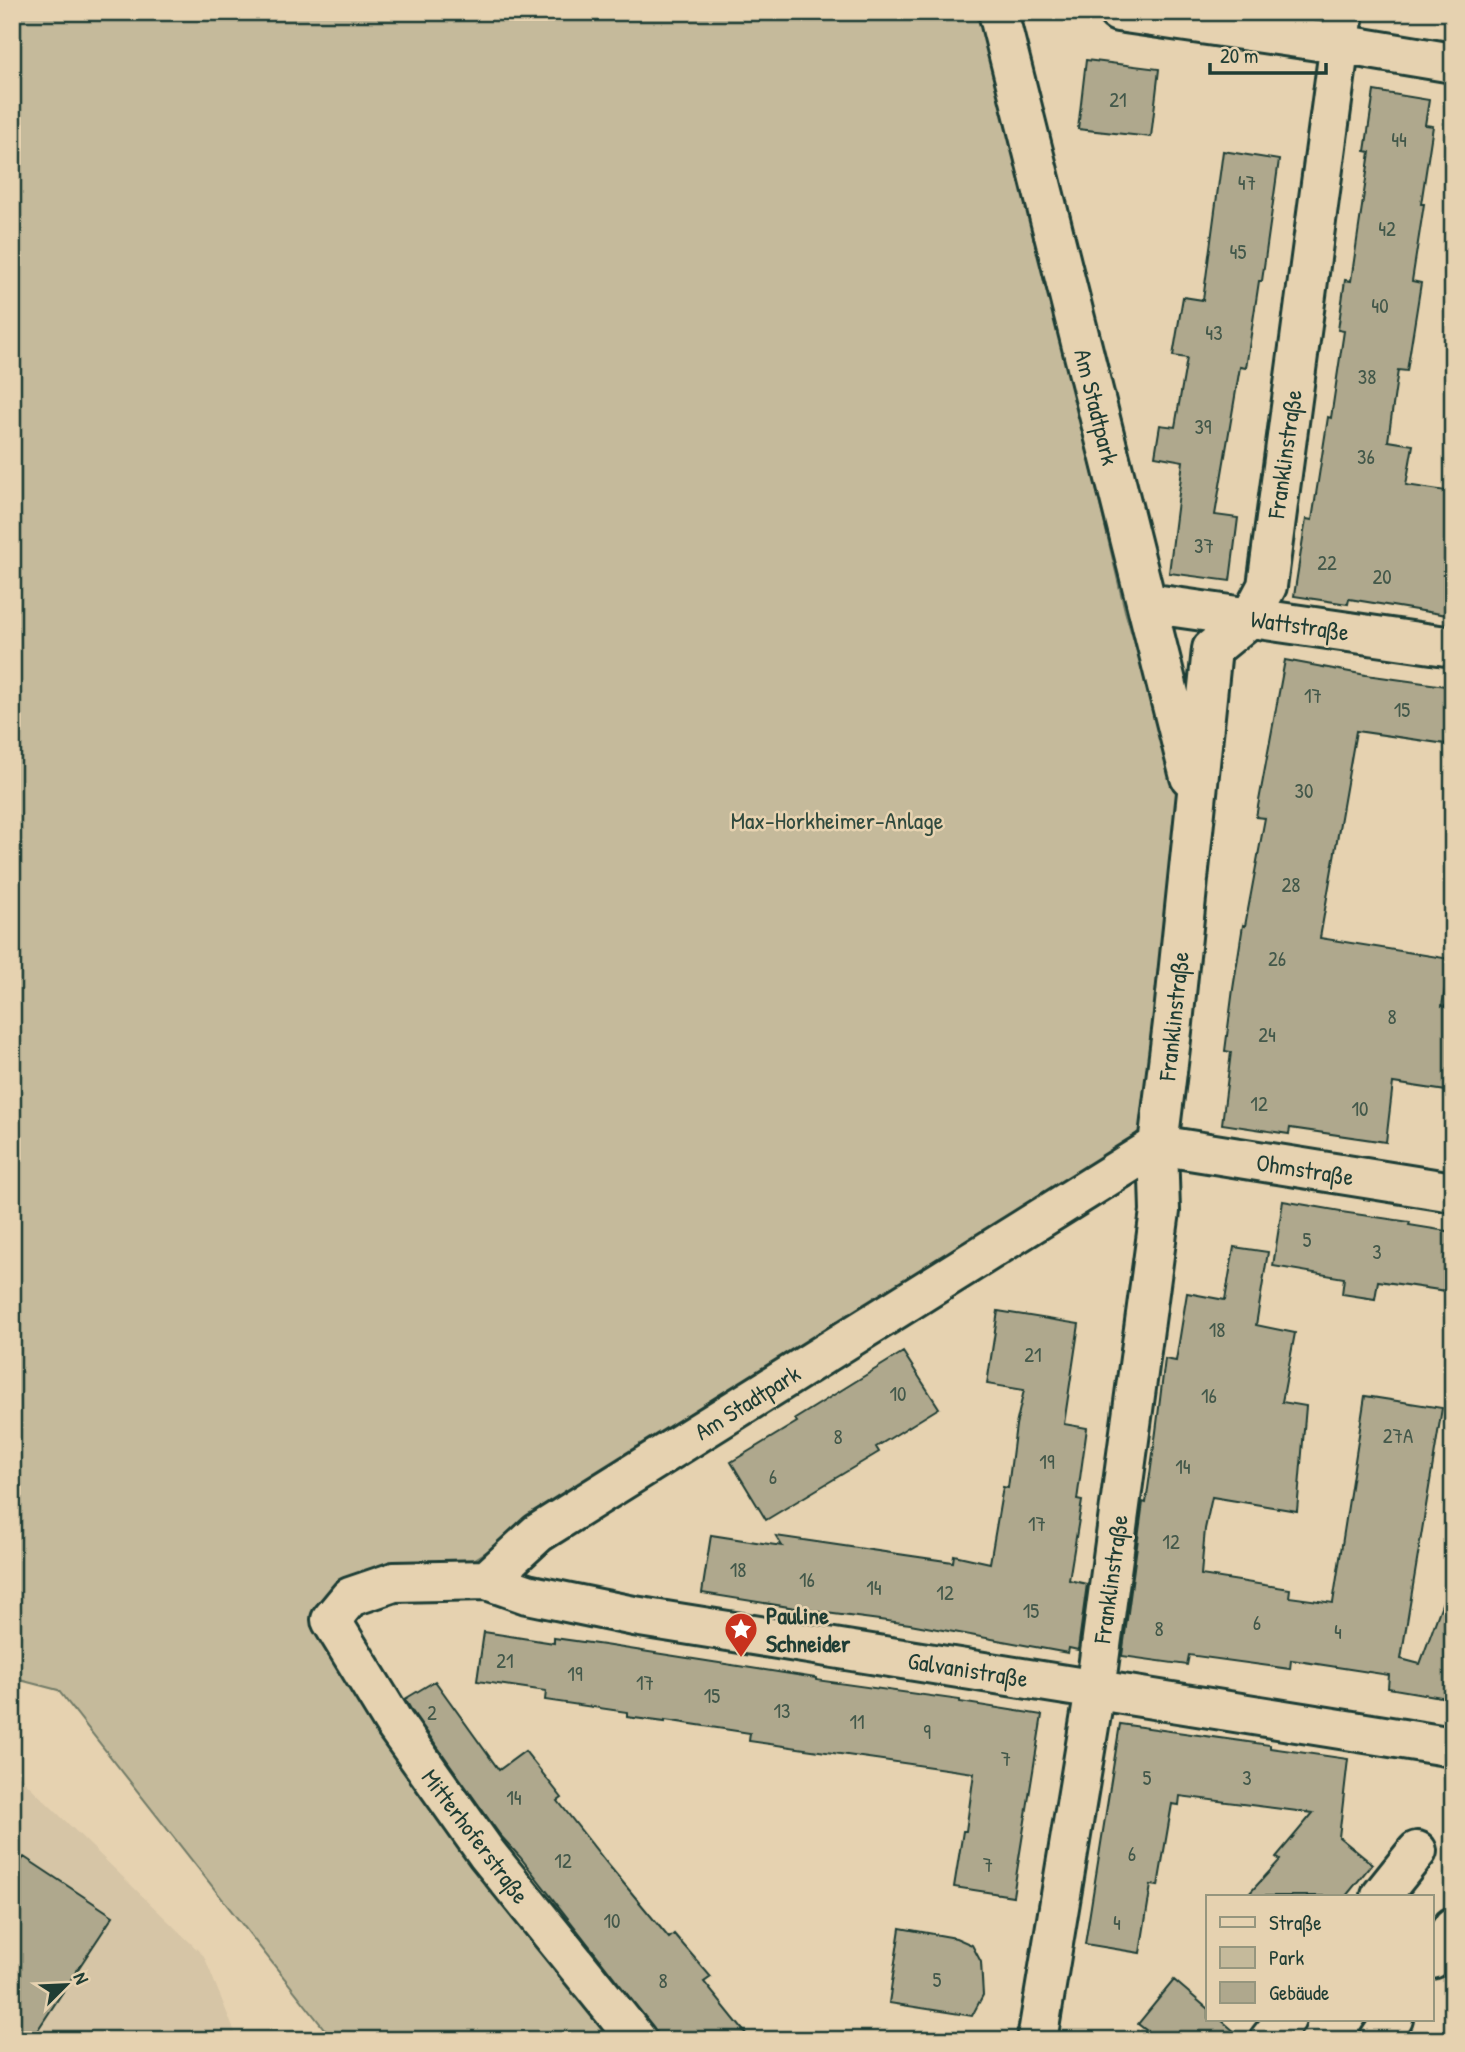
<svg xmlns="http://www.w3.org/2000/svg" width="1465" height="2052" font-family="'Patrick Hand',sans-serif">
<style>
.built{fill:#d6c5a6}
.green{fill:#c5ba9b;stroke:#727c68;stroke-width:2}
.building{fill:#afa88d;stroke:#1f3d34;stroke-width:2}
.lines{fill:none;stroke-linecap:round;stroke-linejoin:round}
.minor-casing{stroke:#1f3d34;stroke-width:44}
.major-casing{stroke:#1f3d34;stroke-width:44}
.minor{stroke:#e6d2b0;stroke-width:38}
.major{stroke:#e6d2b0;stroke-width:38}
.labels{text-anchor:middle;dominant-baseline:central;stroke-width:5;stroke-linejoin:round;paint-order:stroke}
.number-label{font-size:21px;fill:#43584a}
.street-label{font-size:24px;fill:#1f3d34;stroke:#e6d2b0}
.park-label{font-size:24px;fill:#304a3e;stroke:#e6d2b0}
.poi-label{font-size:24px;font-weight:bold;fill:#1f3d34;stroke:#e6d2b0;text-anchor:start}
</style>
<rect width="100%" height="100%" fill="#e6d2b0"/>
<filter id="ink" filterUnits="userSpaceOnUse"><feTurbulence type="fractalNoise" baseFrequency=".0143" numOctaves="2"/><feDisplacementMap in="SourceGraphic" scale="14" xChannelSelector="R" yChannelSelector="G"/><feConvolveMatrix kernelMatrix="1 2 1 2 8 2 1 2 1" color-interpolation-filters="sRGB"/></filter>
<g filter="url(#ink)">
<path class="built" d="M 12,1769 L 204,1956 L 238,2040 L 12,2040 Z"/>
<path class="green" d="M 12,12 L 984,12 L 1125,611 L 1184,810 L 1150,1122 L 1092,1171 L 467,1564 L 317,1625 L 616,2040 L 333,2040 L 58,1690 L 12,1678 Z"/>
<path class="building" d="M 1086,60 L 1159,69 L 1151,137 L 1078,129 Z
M 1374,91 L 1429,100 L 1425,125 L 1433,126 L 1421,204 L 1424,204 L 1412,281 L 1421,283 L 1407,371 L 1398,370 L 1388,441 L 1413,445 L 1406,485 L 1453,492 L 1453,616 L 1349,599 L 1348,604 L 1294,596 L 1306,519 L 1312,520 L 1328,417 L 1331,418 L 1344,331 L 1338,330 L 1345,280 L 1351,281 L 1370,152 L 1365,151 Z
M 1223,151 L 1279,160 L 1262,281 L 1259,281 L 1246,368 L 1240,367 L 1215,515 L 1238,518 L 1230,581 L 1169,573 L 1183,461 L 1155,456 L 1160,425 L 1175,427 L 1187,358 L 1173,356 L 1183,297 L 1203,300 Z
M 1285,660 L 1366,675 L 1453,687 L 1453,745 L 1356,731 L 1320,938 L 1450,959 L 1442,1006 L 1453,1007 L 1453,1092 L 1393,1083 L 1386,1142 L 1290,1128 L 1289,1134 L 1222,1124 L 1231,1052 L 1225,1051 L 1233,989 L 1243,925 L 1245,926 L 1265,818 L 1256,817 Z
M 1283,1201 L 1341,1211 L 1341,1212 L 1410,1222 L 1409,1225 L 1453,1232 L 1453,1292 L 1378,1281 L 1375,1299 L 1342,1294 L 1344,1278 L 1273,1266 Z
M 1234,1247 L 1268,1252 L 1256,1325 L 1295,1333 L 1282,1402 L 1306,1406 L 1297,1511 L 1212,1497 L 1205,1529 L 1201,1575 L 1290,1589 L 1289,1597 L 1333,1603 L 1365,1396 L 1442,1408 L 1401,1659 L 1420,1664 L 1449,1585 L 1453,1586 L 1453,1699 L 1388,1688 L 1389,1675 L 1291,1660 L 1290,1669 L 1189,1655 L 1187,1665 L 1122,1656 L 1143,1502 L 1146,1503 L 1156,1432 L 1165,1359 L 1176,1361 L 1187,1293 L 1225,1300 Z
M 998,1311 L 1079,1324 L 1064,1424 L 1087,1428 L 1077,1500 L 1082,1501 L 1069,1580 L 1087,1584 L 1078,1650 L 1069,1648 L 1068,1653 L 910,1624 L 826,1613 L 702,1593 L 711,1535 L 782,1546 L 776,1536 L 953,1562 L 954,1555 L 990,1563 L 1003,1487 L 1008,1488 L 1016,1425 L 1024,1390 L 987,1384 Z
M 903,1352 L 939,1408 L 876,1447 L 879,1452 L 766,1520 L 731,1462 L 797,1422 L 795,1419 Z
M 484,1632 L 554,1643 L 554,1638 L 604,1645 L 816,1678 L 816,1680 L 960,1700 L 960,1702 L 1042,1715 L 1013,1896 L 954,1887 L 963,1831 L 966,1831 L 974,1773 L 749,1741 L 750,1733 L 665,1720 L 665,1722 L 627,1717 L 627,1712 L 545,1700 L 546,1691 L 477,1681 Z
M 435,1681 L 499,1770 L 525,1751 L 562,1798 L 558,1801 L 606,1862 L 669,1938 L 674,1934 L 711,1977 L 704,1982 L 751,2040 L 663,2040 L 520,1857 L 500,1835 L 412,1711 L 405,1699 Z
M 1120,1724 L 1270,1745 L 1270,1748 L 1348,1759 L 1339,1837 L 1372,1864 L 1346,1896 L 1247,1896 L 1280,1860 L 1276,1857 L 1313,1813 L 1180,1796 L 1179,1805 L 1172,1804 L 1158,1886 L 1151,1885 L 1140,1953 L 1085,1944 Z
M 24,1857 L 113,1916 L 31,2040 L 12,2040 L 12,1874 Z
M 900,1928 L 956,1938 L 972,1945 L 981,1962 L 983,1995 L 972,2016 L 889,2003 Z
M 1174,1980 L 1208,2009 L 1208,2019 L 1220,2019 L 1244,2040 L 1159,2040 L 1138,2024 Z"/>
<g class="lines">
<defs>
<path id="minor" d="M 998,12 L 1190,777
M 1118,12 L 1339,44 L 1453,63
M 1147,603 L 1453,647
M 487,1580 L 527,1594 L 634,1616 L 1453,1747
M 1381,1896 L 1417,1851
M 637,2040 L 487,1854 L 394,1723 L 331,1620 L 350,1597 L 394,1582 L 487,1580 L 538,1533 L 1158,1145 L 1453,1192
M 1037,2040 L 1095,1690 L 1160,1211 L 1158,1145 L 1173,1023 L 1212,649 L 1250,618 L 1267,586 L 1344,12
M 1269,2040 L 1286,2019"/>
<path id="major" d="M 1432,1959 L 1453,1927
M 1379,2040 L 1393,2019"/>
</defs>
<use href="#minor" class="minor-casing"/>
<use href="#major" class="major-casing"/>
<use href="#minor" class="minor"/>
<use href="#major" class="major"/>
</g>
</g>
<defs>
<symbol id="sight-pin" viewBox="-11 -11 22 30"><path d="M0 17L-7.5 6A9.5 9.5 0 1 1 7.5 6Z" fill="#c8321e" stroke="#e6d2b0"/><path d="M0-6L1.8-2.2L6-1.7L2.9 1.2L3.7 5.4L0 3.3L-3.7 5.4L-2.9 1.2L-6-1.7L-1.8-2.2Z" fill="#fff"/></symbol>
</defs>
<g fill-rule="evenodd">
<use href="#sight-pin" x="722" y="1610" width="38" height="52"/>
</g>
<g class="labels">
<g class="number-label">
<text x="1118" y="99">21</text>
<text x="1399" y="139">44</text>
<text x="1247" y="182">47</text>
<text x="1387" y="228">42</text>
<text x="1238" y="251">45</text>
<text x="1380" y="305">40</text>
<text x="1214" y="332">43</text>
<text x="1367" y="376">38</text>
<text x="1203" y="426">39</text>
<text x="1366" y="456">36</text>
<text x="1204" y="545">37</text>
<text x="1327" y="562">22</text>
<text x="1382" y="576">20</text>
<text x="1313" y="695">17</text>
<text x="1402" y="709">15</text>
<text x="1304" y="790">30</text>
<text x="1291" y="884">28</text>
<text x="1277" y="958">26</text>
<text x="1392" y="1016">8</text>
<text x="1267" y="1034">24</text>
<text x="1259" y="1103">12</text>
<text x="1360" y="1108">10</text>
<text x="1307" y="1239">5</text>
<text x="1377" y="1251">3</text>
<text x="1217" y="1329">18</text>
<text x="1033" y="1354">21</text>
<text x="898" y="1393">10</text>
<text x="1209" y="1395">16</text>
<text x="1398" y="1435">27A</text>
<text x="838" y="1436">8</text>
<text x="1047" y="1461">19</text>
<text x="1183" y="1466">14</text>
<text x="773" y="1476">6</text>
<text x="1037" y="1523">17</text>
<text x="1171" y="1541">12</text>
<text x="738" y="1569">18</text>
<text x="807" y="1579">16</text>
<text x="874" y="1587">14</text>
<text x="945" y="1592">12</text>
<text x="1031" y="1610">15</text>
<text x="1257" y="1622">6</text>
<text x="1159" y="1628">8</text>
<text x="1338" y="1631">4</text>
<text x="505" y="1660">21</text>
<text x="575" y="1673">19</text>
<text x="645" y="1682">17</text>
<text x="712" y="1695">15</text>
<text x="782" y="1710">13</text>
<text x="432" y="1712">2</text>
<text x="857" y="1721">11</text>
<text x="927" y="1731">9</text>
<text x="1006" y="1758">7</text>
<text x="1147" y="1777">5</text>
<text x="1247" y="1777">3</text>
<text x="514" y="1797">14</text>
<text x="1132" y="1853">6</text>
<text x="563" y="1860">12</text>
<text x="988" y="1864">7</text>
<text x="612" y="1920">10</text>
<text x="1117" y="1922">4</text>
<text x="937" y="1979">5</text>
<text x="663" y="1980">8</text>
</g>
<g class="street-label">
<text transform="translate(1097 407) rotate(76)">Am Stadtpark</text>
<text transform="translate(1284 454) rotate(-82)">Franklinstraße</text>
<text transform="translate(1300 625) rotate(8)">Wattstraße</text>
<text transform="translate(1173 1016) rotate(-84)">Franklinstraße</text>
<text transform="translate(1305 1169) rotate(9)">Ohmstraße</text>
<text transform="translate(747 1402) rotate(-32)">Am Stadtpark</text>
<text transform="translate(1110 1579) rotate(-82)">Franklinstraße</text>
<text transform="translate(968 1669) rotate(9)">Galvanistraße</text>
<text transform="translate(476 1836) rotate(53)">Mitterhoferstraße</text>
</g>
<g class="park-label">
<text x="837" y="820">Max-Horkheimer-Anlage</text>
</g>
<g class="poi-label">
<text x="766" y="1615">Pauline<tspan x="766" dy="28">Schneider</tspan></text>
</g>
</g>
<rect width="1465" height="2052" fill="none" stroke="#e6d2b0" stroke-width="42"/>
<rect x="21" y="21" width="1423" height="2010" fill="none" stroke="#1f3d34" stroke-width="2.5" filter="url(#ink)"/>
<rect x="1206" y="1895" width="228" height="126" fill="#e6d2b0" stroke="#96967e" stroke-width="2"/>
<rect x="1220" y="1917" width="35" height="10" fill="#e6d2b0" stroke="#96967e" stroke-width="2"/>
<text x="1269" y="1930" font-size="21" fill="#1f3d34">Straße</text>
<rect x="1220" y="1947" width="35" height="21" fill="#c5ba9b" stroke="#96967e" stroke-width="2"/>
<text x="1269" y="1965" font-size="21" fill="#1f3d34">Park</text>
<rect x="1220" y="1982" width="35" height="21" fill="#afa88d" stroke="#96967e" stroke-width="2"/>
<text x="1269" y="2000" font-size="21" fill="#1f3d34">Gebäude</text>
<g transform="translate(66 1985) rotate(66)" stroke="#e6d2b0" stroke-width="5" paint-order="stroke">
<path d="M0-5L12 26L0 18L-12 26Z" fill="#1f3d34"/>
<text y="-10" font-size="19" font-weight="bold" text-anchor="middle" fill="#1f3d34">N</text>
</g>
<path d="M1210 63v10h116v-10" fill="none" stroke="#1f3d34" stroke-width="3.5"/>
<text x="1220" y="63" font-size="21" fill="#1f3d34" stroke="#e6d2b0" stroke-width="5" paint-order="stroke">20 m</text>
</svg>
